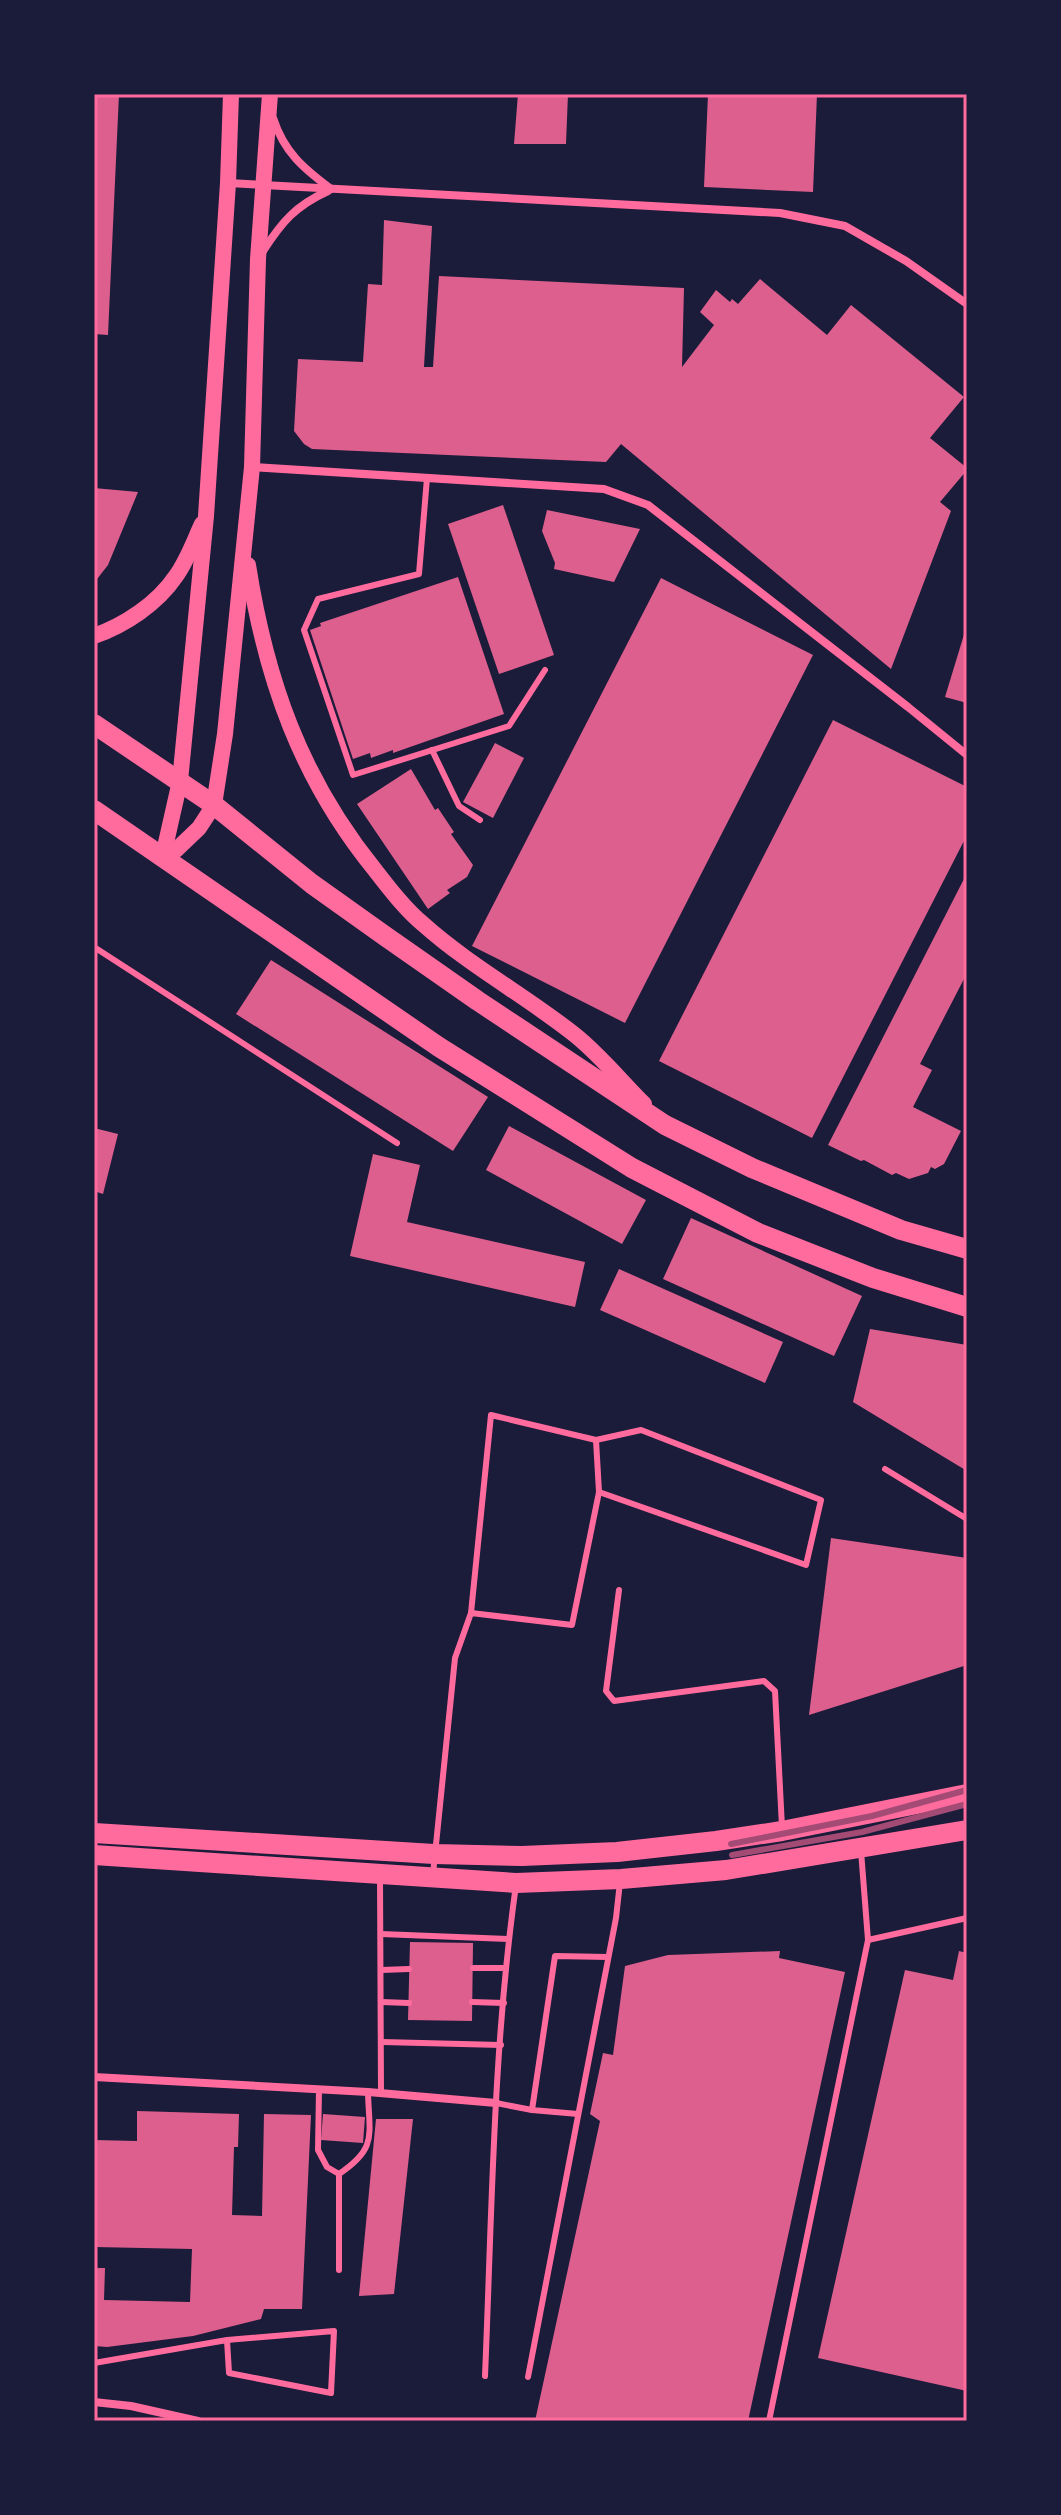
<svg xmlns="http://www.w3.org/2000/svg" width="1061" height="2515" viewBox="0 0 1061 2515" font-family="'DM Sans',sans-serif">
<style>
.building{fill:#dd5f8e}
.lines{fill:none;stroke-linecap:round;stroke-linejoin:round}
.service{stroke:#ff6b9d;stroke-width:6}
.minor{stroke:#ff6b9d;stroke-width:8}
.secondary{stroke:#ff6b9d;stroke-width:16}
.primary{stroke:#ff6b9d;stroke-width:20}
.rail{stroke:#a44b75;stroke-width:6}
.neatline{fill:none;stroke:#ff6b9d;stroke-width:3}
</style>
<rect width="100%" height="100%" fill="#1b1b3a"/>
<g class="building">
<polygon points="94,94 119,94 108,335 94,334"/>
<polygon points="518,94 568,94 566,144 514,144"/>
<polygon points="708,94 817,94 813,192 704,187"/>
<polygon points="384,220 432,226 424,367 433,367 439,276 684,288 682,367 714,325 700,312 716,290 730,302 732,299 738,304 760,279 827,335 851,305 964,397 930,438 967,468 967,470 940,502 951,511 891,669 621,444 606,462 312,449 304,444 294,431 298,359 363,362 368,284 382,285"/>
<polygon points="94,488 138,492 108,565 94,583"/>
<polygon points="503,505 554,655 499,674 448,524"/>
<polygon points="547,510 640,529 614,582 554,569 555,563 542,531"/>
<polygon points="458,577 504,714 393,753 393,750 371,758 370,753 353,759 310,630 321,626 320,623"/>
<polygon points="661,578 813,655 625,1023 472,946"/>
<polygon points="966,628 967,628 967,703 945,697"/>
<polygon points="833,720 967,787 967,835 812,1138 659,1061"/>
<polygon points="495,743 524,758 493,818 463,802"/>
<polygon points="411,769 435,810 438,808 454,832 451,834 473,865 467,877 447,890 450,893 428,909 357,804"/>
<polygon points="967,873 967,979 965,977 920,1064 932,1070 913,1107 961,1131 944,1164 935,1169 931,1167 928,1173 909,1179 896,1173 892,1175 864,1160 861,1161 828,1145"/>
<polygon points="271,960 488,1097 453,1151 236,1014"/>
<polygon points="509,1126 646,1200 622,1244 486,1170"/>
<polygon points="94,1128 118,1134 103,1194 94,1191"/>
<polygon points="373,1154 420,1165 407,1222 585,1262 575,1307 350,1256"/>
<polygon points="691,1218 862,1296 834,1356 663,1279"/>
<polygon points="619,1269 783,1342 765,1383 600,1310"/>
<polygon points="870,1329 967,1345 967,1471 853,1402"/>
<polygon points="831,1538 967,1558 967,1665 809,1715"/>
<polygon points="410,1942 473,1943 472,2021 408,2020"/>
<polygon points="780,1951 779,1958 845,1972 748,2421 535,2421 600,2121 590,2114 603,2053 613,2055 625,1966 668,1955"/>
<polygon points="959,1951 967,1953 967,2391 818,2358 905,1970 953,1980"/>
<polygon points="137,2111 239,2114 238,2147 234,2147 232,2215 262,2216 264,2114 311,2115 302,2309 264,2309 261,2319 193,2336 107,2347 94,2346 94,2268 105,2268 104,2300 190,2302 192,2249 94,2247 94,2140 137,2141"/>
<polygon points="323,2114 365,2117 363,2143 321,2140"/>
<polygon points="376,2119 413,2119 394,2294 359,2296"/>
</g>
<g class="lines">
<g class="service">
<polyline points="427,478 419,574 318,599 304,630 353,775 509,726 545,670"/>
<polyline points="432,750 459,806 480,820"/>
<polyline points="94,947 397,1143"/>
<polyline points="885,1469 967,1519"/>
<polyline points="619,1590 606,1691 614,1701 764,1681 775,1691 782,1827"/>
<polyline points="471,1613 491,1415 596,1440"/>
<polyline points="433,1874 455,1658 471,1613 572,1625 599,1492 806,1565 821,1500 641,1430 596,1440 599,1492"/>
<polyline points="380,1877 381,2093"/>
<polyline points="381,1934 508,1939"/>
<polyline points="868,1940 967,1918"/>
<polyline points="473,1968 506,1968"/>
<polyline points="381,1970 409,1969"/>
<polyline points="381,2002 409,2003"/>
<polyline points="472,2002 504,2003"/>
<polyline points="382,2042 501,2045"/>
<polyline points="319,2090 318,2150 327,2167 339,2174"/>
<polyline points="496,2103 532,2110"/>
<polyline points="578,2114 532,2110 555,1956 608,1957"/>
<polyline points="339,2174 339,2270"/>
<path d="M339,2174C378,2148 369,2135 368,2092"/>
<polyline points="94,2363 227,2340 334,2331 331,2393 229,2373 227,2340"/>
<path d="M485,2376C492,2213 493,2047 516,1885"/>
<polyline points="528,2377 616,1918 620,1882"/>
<polyline points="769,2421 868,1940 861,1851"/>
</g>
<g class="minor">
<path d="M273,118C284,152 303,168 331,189"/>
<polyline points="228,183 780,213 845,226 906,261 967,304"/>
<path d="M263,251C282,222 295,206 328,191"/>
<polyline points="252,467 604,489 648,505 908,707 967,755"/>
<polyline points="94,2077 368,2092 496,2103"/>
<polyline points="94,2402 131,2406 198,2421"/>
</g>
<g class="secondary">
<path d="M248,565C266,680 301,779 375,870C389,888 405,909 423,924C470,966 526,996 575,1035C600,1055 621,1081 644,1104"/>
<path d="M94,636C125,625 157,604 176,576C187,561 194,541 202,524"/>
<polyline points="163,856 176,850 199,828 214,805 225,734 252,467 258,259 270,94"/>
<polyline points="163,856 180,781 206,516 228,183 231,94"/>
</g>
<g class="primary">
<polyline points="94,724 214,805 312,884 385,936 478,1001 665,1125 752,1168 901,1230 967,1249"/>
<polyline points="94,810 439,1047 632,1168 758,1233 873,1278 967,1307"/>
<polyline points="94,1833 434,1854 522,1856 617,1852 716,1841 782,1831 967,1794"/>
<polyline points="94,1855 516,1883 621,1879 726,1870 967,1830"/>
</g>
<g class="rail">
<polyline points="731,1844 872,1816 967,1790"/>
<polyline points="732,1855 862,1832 967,1804"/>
</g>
</g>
<rect width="1061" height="2515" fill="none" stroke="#1b1b3a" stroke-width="192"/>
<rect x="96" y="96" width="869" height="2323" class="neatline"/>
</svg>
